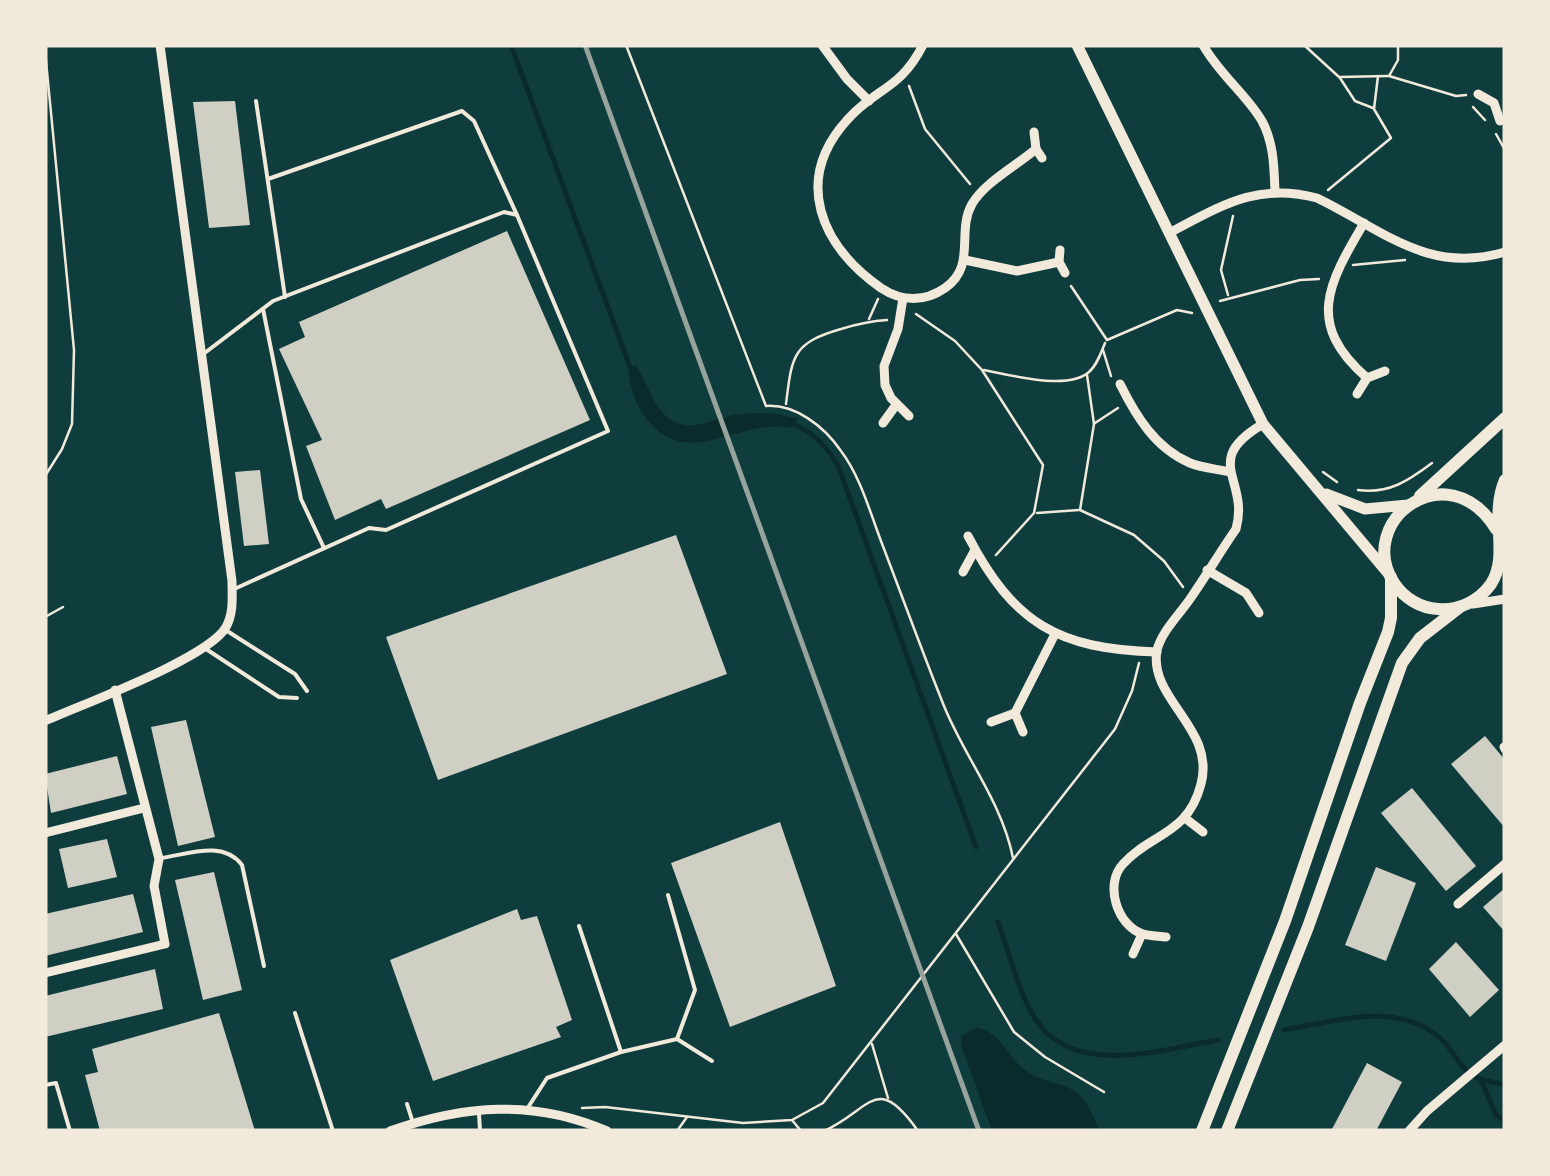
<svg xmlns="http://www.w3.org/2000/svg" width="1550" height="1176" viewBox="0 0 1550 1176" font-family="'Titillium Web',sans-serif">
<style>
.water{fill:#0a2a2b}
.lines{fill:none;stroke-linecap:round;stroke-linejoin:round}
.stream{stroke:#0a2a2b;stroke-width:5}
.building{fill:#cfcfc3}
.path{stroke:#f1e9da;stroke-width:2.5}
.service{stroke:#f1e9da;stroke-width:4}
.minor{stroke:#f1e9da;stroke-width:9}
.tertiary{stroke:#f1e9da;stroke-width:11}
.secondary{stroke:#f1e9da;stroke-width:12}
.rail{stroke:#97a49c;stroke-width:5}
</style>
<rect width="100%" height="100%" fill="#0f3d3e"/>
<g class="water">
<path d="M635,365C647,379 649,398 662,412C686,438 708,419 735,415C757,411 777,413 798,419L791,428C741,417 690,470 649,422C637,408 630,390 629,371Z"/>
<path d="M976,1028C1001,1030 1009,1061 1029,1073C1042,1082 1061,1082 1074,1091C1087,1099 1094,1118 1100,1131H992L961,1045V1036Z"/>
</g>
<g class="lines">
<g class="stream">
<polyline points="511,45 633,375"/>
<path d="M790,423C813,431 828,447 839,468L976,847"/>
<path d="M998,922C1009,952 1020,999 1039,1024C1079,1077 1164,1049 1218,1040"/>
<path d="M1284,1030C1331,1022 1388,1003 1431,1031C1464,1053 1452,1080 1505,1084"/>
<polyline points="1481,1080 1496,1115 1505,1121"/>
</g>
</g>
<g class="building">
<polygon points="235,101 250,225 209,228 193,102"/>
<polygon points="507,231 590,420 386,509 381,499 335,520 306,446 322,440 279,349 305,337 299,322"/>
<polygon points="260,470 269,544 244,546 235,472"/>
<polygon points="676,535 727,674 438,780 386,637"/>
<polygon points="186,720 215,837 178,846 151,727"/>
<polygon points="1485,736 1505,760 1505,828 1451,764"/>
<polygon points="117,756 127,794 51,813 45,774"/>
<polygon points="1412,788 1476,866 1446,891 1381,813"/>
<polygon points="780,822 836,986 730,1027 671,863"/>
<polygon points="107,839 117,877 68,888 59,849"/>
<polygon points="1376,867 1416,883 1386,961 1345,945"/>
<polygon points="214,872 242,990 203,1000 175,880"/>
<polygon points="1505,888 1505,932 1483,907"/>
<polygon points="133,894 143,932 45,956 45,914"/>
<polygon points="517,909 521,920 537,916 572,1020 556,1027 561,1037 433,1081 390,960"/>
<polygon points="1456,942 1499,990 1470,1017 1429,969"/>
<polygon points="155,969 163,1009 45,1037 45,996"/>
<polygon points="219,1013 255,1131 100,1131 85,1075 98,1072 92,1049"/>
<polygon points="1367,1063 1402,1082 1376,1131 1331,1131"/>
</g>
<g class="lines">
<g class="path">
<path d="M626,45L766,406C795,404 824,426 841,451C860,476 870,512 881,541C902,596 922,651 944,706C965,758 1002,802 1013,858"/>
<polyline points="1304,45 1339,77 1388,76"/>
<polyline points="1398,45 1398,60 1389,76 1456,96 1466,95"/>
<polyline points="45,51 74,350 72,424 62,449 45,476"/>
<polyline points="1340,78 1355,101 1373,108"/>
<polyline points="909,86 925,129 970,184"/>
<polyline points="1473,107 1485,120"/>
<polyline points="1496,134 1505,150"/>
<polyline points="1328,190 1391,138 1374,109 1378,76"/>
<polyline points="1353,265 1405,260"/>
<polyline points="1071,286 1107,340 1177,310 1192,313"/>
<polyline points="1228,295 1221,270 1233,216"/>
<polyline points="1220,301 1300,280 1319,279"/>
<polyline points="916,314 955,341 982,370 1043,465 1034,513 996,555"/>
<polyline points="869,319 878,299"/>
<polyline points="1103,350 1111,376"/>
<path d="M984,370C1010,375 1068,391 1089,372C1097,365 1101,353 1105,343"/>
<polyline points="1087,375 1094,424 1080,510 1134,535 1164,561 1183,587"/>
<path d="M786,404C792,356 792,343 841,329C857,324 871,321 887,320"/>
<polyline points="1095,423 1118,408"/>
<polyline points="1323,472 1337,482"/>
<path d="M1358,490C1389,494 1408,481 1432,463"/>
<polyline points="1037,513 1079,510"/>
<polyline points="45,617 63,607"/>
<polyline points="956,934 1014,1032 1045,1057 1104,1092"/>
<polyline points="872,1044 888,1098"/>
<polyline points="582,1108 605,1107 743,1123 792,1120 823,1103 1115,729 1132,691 1139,663"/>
<polyline points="792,1120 801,1131"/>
<polyline points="677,1131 687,1117"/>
<path d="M824,1131C871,1110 876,1071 918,1131"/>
</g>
<g class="service">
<polyline points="256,101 285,297"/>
<polyline points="268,179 462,111 474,121 517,215"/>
<polyline points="263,309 301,499 324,548"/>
<polyline points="202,355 273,301 504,212 517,215 608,431 386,530 369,528 232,590"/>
<polyline points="224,629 295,674 307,691"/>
<polyline points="206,649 279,697 297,698"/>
<path d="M161,858C189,854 223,840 242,865L264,966"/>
<polyline points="295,1013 333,1131"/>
<polyline points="677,1039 712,1061"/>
<polyline points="621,1052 677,1039 695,990 668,895"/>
<polyline points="45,1085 56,1083 70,1131"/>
<polyline points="407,1104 413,1123"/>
<polyline points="527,1109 547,1078 621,1052 579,926"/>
<polyline points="479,1113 480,1131"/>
</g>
<g class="minor">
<polyline points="822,45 847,79 869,101"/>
<path d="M923,45C900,90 877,87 848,119C792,180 821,246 881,288C902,302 925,302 945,288C977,266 956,232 972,204C985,182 1016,166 1036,149"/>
<path d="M1203,45C1220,75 1246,94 1262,121C1274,143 1274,168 1275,192"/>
<polyline points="1478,94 1494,103 1500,121"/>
<polyline points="1034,132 1036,149 1042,158"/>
<path d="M1364,223C1328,284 1305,324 1367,378"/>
<path d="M1169,233C1221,206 1257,182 1317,198C1383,230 1428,275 1505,252"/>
<polyline points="1060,250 1059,262 1065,273"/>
<polyline points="965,260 1017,271 1059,262"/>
<polyline points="903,298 898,329 884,366 885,385 891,398 909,416"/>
<path d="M1120,384C1136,416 1155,448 1190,463C1202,468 1217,469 1230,472"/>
<polyline points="1357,394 1367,378 1385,371"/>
<polyline points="883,423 896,405"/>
<path d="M968,536C1014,624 1058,649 1157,652"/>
<polyline points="1207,570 1246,593 1259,613"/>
<polyline points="963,572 975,550"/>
<polyline points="1473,604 1505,599"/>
<polyline points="1015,713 1023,732"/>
<path d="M45,721C83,704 209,658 226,627C234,613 232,596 232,581L160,45"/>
<polyline points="991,722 1015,713 1055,634"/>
<polyline points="1504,747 1505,749"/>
<polyline points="1185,818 1203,832"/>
<polyline points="45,833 144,808"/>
<polyline points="1458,904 1505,864"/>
<path d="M1166,937C1159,936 1149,936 1143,934C1117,926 1104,884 1123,864C1151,833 1188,835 1201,784C1216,728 1148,699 1157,650C1162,631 1179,615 1190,599C1206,576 1220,552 1236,529C1250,479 1200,461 1263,424"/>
<polyline points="1133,954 1142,934"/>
<polyline points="45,973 165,944 154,886 159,859 115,690"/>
<path d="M390,1131C464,1105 533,1099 607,1131"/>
<polyline points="1409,1131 1427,1111 1505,1045"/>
</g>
<g class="tertiary">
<polyline points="1077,45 1263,424 1387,572"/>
<polyline points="1326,494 1365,509 1408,505"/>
</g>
<g class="secondary">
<polyline points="1420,496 1505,418"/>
<path d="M1496,529C1448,451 1354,521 1394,583C1404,598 1420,608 1438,609C1458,611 1479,601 1491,584C1510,555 1489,517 1505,480"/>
<polyline points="1202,1131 1285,921 1360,703 1388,632 1391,618 1391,577"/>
<polyline points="1227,1131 1308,927 1402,663 1420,638 1460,607"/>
</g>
<polyline class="rail" points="585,45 979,1131"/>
</g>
<rect width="1550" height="1176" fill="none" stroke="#f1e9da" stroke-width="95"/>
</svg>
